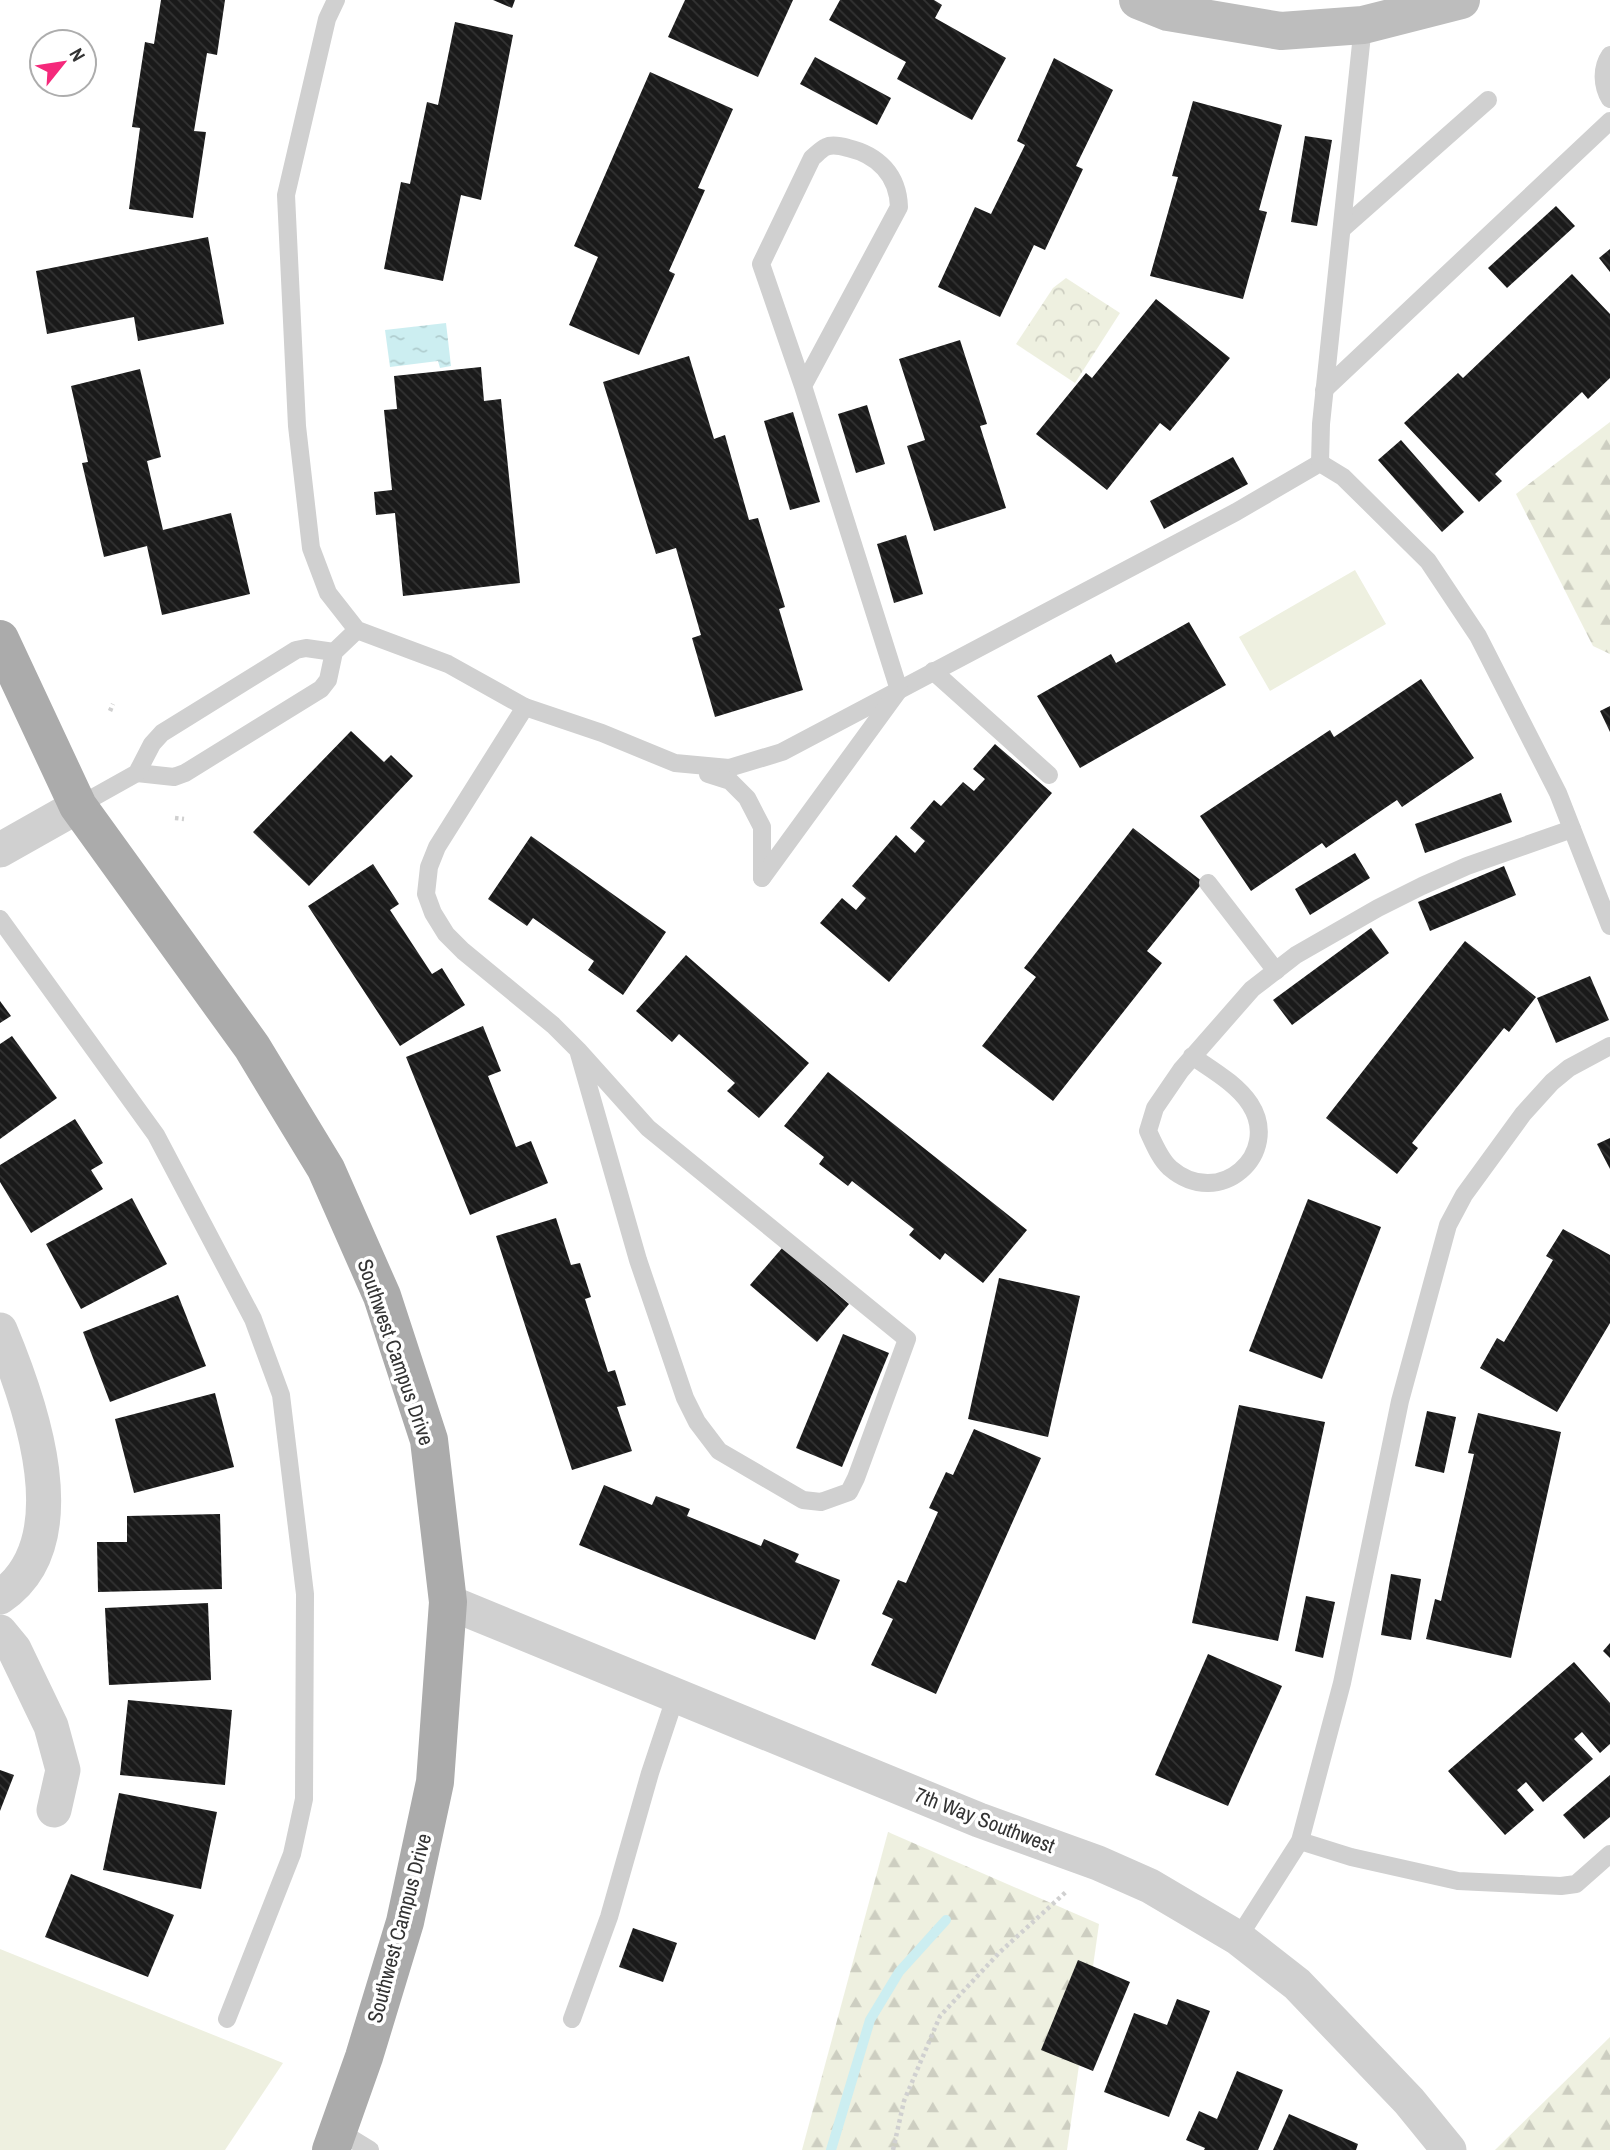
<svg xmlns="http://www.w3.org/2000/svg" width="1610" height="2150" viewBox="0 0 1610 2150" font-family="'Archivo Narrow',sans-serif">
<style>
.grass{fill:#eef0e0}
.forest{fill:url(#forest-firs)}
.park{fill:url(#park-crowns)}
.water{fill:url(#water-ripples)}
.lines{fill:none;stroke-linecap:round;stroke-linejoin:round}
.stream{stroke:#cceef1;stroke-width:10}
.building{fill:url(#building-back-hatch)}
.path{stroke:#d0d0d0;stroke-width:4.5;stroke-dasharray:3.5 3.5;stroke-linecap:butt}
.lane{stroke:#d0d0d0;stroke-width:18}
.street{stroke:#d0d0d0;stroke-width:35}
.secondary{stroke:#bdbdbd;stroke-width:38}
.primary{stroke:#ababab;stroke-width:38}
.labels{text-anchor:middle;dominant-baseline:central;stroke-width:7;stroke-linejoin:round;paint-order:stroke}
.street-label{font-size:21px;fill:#333;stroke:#fff}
</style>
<defs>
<pattern id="forest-firs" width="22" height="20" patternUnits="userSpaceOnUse" patternTransform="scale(1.75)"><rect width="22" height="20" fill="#eef0e0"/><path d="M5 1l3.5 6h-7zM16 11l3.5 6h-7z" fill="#cdcec1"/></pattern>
<pattern id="park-crowns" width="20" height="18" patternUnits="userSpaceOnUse" patternTransform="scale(1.75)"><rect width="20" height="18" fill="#eef0e0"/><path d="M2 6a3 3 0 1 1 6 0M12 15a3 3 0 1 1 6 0" fill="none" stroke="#cdcec1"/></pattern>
<pattern id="water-ripples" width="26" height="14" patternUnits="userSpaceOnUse" patternTransform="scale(1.75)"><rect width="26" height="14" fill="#cceef1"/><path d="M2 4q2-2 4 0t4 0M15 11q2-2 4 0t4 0" fill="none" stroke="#b0cdcf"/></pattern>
<pattern id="building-back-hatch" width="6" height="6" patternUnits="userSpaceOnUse" patternTransform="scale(1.75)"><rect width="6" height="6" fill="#1a1a1a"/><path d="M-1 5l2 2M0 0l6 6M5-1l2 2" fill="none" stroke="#333"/></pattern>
</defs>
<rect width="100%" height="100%" fill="#fff"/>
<g class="grass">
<polygon points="1355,570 1386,624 1270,691 1239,637"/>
<polygon points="0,1949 283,2063 225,2150 0,2150"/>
</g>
<g class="forest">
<polygon points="1610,422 1610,654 1593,646 1516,494"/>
<polygon points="888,1832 1099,1924 1067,2150 802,2150"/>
<polygon points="1610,2037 1610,2150 1495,2150"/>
</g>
<polygon class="park" points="1066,278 1120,313 1075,383 1016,344 1053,288"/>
<polygon class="water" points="446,323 451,366 440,368 438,361 390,367 385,330"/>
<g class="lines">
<polyline class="stream" points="831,2150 870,2020 899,1972 946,1920"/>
</g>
<g class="building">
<polygon points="161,0 225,0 217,55 207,53 194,131 206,132 193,218 129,209 140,128 132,127 145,42 154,44"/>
<polygon points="493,0 515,0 512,8"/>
<polygon points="685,0 793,0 758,77 668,37"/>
<polygon points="840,0 934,0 942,5 935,18 1006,58 972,120 897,79 906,62 829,20"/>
<polygon points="455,22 513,35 481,200 461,195 443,281 384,269 401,182 410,184 427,102 438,105"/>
<polygon points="815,57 891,98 877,125 800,84"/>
<polygon points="1054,58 1113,90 1076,166 1083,169 1045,250 1034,245 1000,317 938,287 975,207 991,214 1025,145 1017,141"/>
<polygon points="650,72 733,109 698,188 705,190 669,271 675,274 639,355 569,325 598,257 574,246"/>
<polygon points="1193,101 1282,125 1259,210 1267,212 1243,299 1150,276 1178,177 1172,176"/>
<polygon points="1305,136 1332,140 1317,226 1291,222"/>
<polygon points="1556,206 1575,226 1507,288 1488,268"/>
<polygon points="208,237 224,324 138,341 134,317 47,334 36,271"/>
<polygon points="1610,249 1610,272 1599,258"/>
<polygon points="1572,274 1610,314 1610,378 1588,399 1582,392 1495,474 1502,481 1479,502 1404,423 1458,373 1463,378"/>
<polygon points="1156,299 1230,358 1170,431 1160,423 1107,490 1036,434 1086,373 1092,378"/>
<polygon points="960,340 987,424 980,426 1006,508 934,531 907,446 925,440 899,359"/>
<polygon points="689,356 714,439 725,435 749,520 758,518 785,607 779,609 803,690 715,717 692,638 701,635 676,548 656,554 603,382"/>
<polygon points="481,367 484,401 501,399 520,583 403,596 395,513 376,515 374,492 392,490 384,410 397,409 394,376"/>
<polygon points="140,369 161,457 147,461 163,530 231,513 250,594 162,615 147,546 104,557 82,463 88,462 71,386"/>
<polygon points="867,405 885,464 856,473 838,414"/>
<polygon points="793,412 820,502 790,510 764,421"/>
<polygon points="1401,440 1464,512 1442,532 1378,460"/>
<polygon points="1233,457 1248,484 1164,529 1150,501"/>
<polygon points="906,535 923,594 894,603 877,544"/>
<polygon points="1189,622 1226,685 1080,768 1037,696 1111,654 1116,663"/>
<polygon points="1421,679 1474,758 1402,807 1397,800 1326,848 1322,843 1251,891 1200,816 1330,730 1334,737"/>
<polygon points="1610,706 1610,732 1600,711"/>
<polygon points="351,731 384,762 391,755 413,776 309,886 253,832"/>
<polygon points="995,744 1052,793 889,982 820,923 842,898 856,910 866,898 852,886 896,835 915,853 925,841 910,828 934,800 941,806 963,782 974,791 985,779 973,769"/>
<polygon points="1501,793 1512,822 1425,853 1415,824"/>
<polygon points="1133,828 1203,882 1147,951 1162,963 1053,1101 982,1046 1036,977 1024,968"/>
<polygon points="531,836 666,932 623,995 588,970 594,961 533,918 527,926 488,899"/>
<polygon points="1355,853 1370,878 1310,915 1295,889"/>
<polygon points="373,864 399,904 390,910 432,974 442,968 465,1005 400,1046 308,906"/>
<polygon points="1504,866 1516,895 1430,931 1418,902"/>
<polygon points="1371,928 1389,953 1292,1025 1273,1000"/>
<polygon points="1465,941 1536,997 1509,1032 1504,1028 1412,1143 1418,1148 1397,1174 1326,1118"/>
<polygon points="686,955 809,1063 759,1118 727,1091 735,1083 679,1034 672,1042 636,1011"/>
<polygon points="1590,976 1609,1020 1556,1043 1537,998"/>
<polygon points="0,1001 11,1016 0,1023"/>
<polygon points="483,1026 501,1071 488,1076 516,1147 531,1141 548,1183 470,1215 406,1057"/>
<polygon points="12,1036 57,1098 0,1139 0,1044"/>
<polygon points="828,1072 1027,1230 983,1283 945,1253 940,1260 909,1235 914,1229 852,1181 848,1186 819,1164 824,1157 784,1126"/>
<polygon points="75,1119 103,1163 91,1170 103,1189 31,1233 0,1182 0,1165"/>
<polygon points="1610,1138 1610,1169 1597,1144"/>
<polygon points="132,1198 167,1264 81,1309 46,1244"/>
<polygon points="1308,1199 1381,1227 1322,1379 1249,1351"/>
<polygon points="556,1218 571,1265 580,1263 591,1297 585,1299 608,1372 615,1370 626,1405 617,1407 632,1451 572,1470 496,1236"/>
<polygon points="1563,1229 1610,1255 1610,1323 1557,1412 1480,1368 1497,1338 1504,1342 1553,1260 1546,1256"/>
<polygon points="783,1247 849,1304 817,1342 750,1285"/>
<polygon points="999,1278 1080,1296 1048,1437 968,1419"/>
<polygon points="178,1295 206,1366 110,1402 83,1332"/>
<polygon points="843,1334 889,1353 842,1467 796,1448"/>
<polygon points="215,1393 234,1467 134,1493 115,1419"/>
<polygon points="1239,1405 1325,1422 1278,1641 1192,1623"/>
<polygon points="1427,1411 1456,1417 1444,1473 1415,1466"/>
<polygon points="1478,1413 1561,1432 1511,1658 1426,1639 1435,1599 1441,1601 1474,1454 1468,1453"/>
<polygon points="974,1429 1041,1458 936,1694 871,1665 893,1619 882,1614 898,1580 906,1583 938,1512 929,1508 946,1472 953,1475"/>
<polygon points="604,1485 652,1505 656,1496 690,1509 687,1516 761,1546 764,1539 799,1554 795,1562 840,1580 815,1640 579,1545"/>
<polygon points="220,1514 222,1589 98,1592 97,1542 127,1542 127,1516"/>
<polygon points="1391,1574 1421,1579 1411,1640 1381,1635"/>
<polygon points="1306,1596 1335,1602 1323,1658 1295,1651"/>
<polygon points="208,1603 211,1680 109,1685 105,1608"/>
<polygon points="1610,1643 1610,1658 1603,1651"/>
<polygon points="1208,1654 1282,1686 1228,1806 1155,1775"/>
<polygon points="1574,1662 1610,1703 1610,1744 1600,1753 1582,1732 1574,1739 1593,1759 1543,1802 1526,1782 1517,1790 1534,1810 1505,1835 1448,1771"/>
<polygon points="128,1700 232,1710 225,1785 120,1775"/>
<polygon points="0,1770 14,1775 0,1811"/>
<polygon points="1610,1775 1610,1817 1584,1839 1563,1815"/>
<polygon points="119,1793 217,1812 201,1889 103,1870"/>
<polygon points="71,1874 174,1915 148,1977 45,1937"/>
<polygon points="633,1928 677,1943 663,1982 619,1967"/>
<polygon points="1078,1960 1130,1982 1093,2071 1041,2050"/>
<polygon points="1177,1999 1210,2011 1169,2117 1104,2092 1134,2013 1167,2025"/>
<polygon points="1237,2071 1283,2090 1258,2150 1204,2150 1205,2148 1186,2140 1199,2111 1217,2119"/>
<polygon points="1289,2114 1358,2144 1356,2150 1273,2150"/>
</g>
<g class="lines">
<g class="path">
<polyline points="110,711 113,704"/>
<polyline points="175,818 184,819"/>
<polyline points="893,2150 904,2101 940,2016 1000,1952 1067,1891"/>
</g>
<g class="lane">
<polyline points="336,0 327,19 286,195 297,426 311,548 328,593 357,630 448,664 525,707 602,733 675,763 729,768 782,752 1236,512 1320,463 1343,477 1428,561 1478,636 1558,793 1610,926"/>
<path d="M1610,55C1601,68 1602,86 1610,99"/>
<polyline points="1342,229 1488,100"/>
<polyline points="1324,390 1610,121"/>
<polyline points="1320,463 1321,424 1363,25"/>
<polyline points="933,671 1049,775"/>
<polyline points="525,707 437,847 429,867 426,894 433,913 446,934 463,951 553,1025 578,1050 648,1128 907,1339 856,1478 849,1492 821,1502 803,1500 719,1451 697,1422 685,1398 638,1260 578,1050"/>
<polyline points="137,773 174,777 185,773 321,689 328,680 334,652 357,630"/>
<polyline points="708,774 730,781 747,798 762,827 762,878"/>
<polyline points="78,806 137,773 152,744 162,733 296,650 306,648 334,652"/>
<path d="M762,878L899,690L803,386L761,264L812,158C816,155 821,149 826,147C832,144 841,146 848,148C878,155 898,175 899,207L803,386"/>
<polyline points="1208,883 1276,971"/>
<polyline points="0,919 156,1135 253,1319 281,1395 305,1594 304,1799 292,1854 227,2019"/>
<path d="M1192,1056C1212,1070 1237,1084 1250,1104C1282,1153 1220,1211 1170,1168C1160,1159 1154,1144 1148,1131L1155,1108L1181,1070L1252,989L1296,955L1378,908L1422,886L1467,866L1572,829"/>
<polyline points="1300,1841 1351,1857 1458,1881 1561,1886 1576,1884 1610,1854"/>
<polyline points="1238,1938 1300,1841 1342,1683 1400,1401 1448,1225 1464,1195 1523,1114 1552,1082 1569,1068 1610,1046"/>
<polyline points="572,2019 609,1917 650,1773 676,1695"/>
<polyline points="339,2131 370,2150"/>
</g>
<g class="street">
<polyline points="0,850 78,806"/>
<path d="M0,1330C30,1402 81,1542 0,1597"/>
<polyline points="448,1602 979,1820 1098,1863 1150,1886 1238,1938 1297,1984 1409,2101 1449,2150"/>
<polyline points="0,1632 14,1649 51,1726 63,1770 54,1810"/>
</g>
<polyline class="secondary" points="1138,0 1168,12 1281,31 1363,25 1461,0"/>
<polyline class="primary" points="0,639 78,806 252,1047 326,1169 382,1296 429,1440 448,1602 435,1782 405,1922 364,2057 331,2150"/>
</g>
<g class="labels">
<g class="street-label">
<text transform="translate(396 1352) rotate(71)">Southwest Campus Drive</text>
<text transform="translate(985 1820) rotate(21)">7th Way Southwest</text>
<text transform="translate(399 1928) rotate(-75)">Southwest Campus Drive</text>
</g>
</g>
<g transform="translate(63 63) rotate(60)"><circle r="33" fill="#ffffff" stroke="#adadad" stroke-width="2"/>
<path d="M0-5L12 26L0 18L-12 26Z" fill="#f5297b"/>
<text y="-10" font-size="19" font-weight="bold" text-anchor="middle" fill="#333333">N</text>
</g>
</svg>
